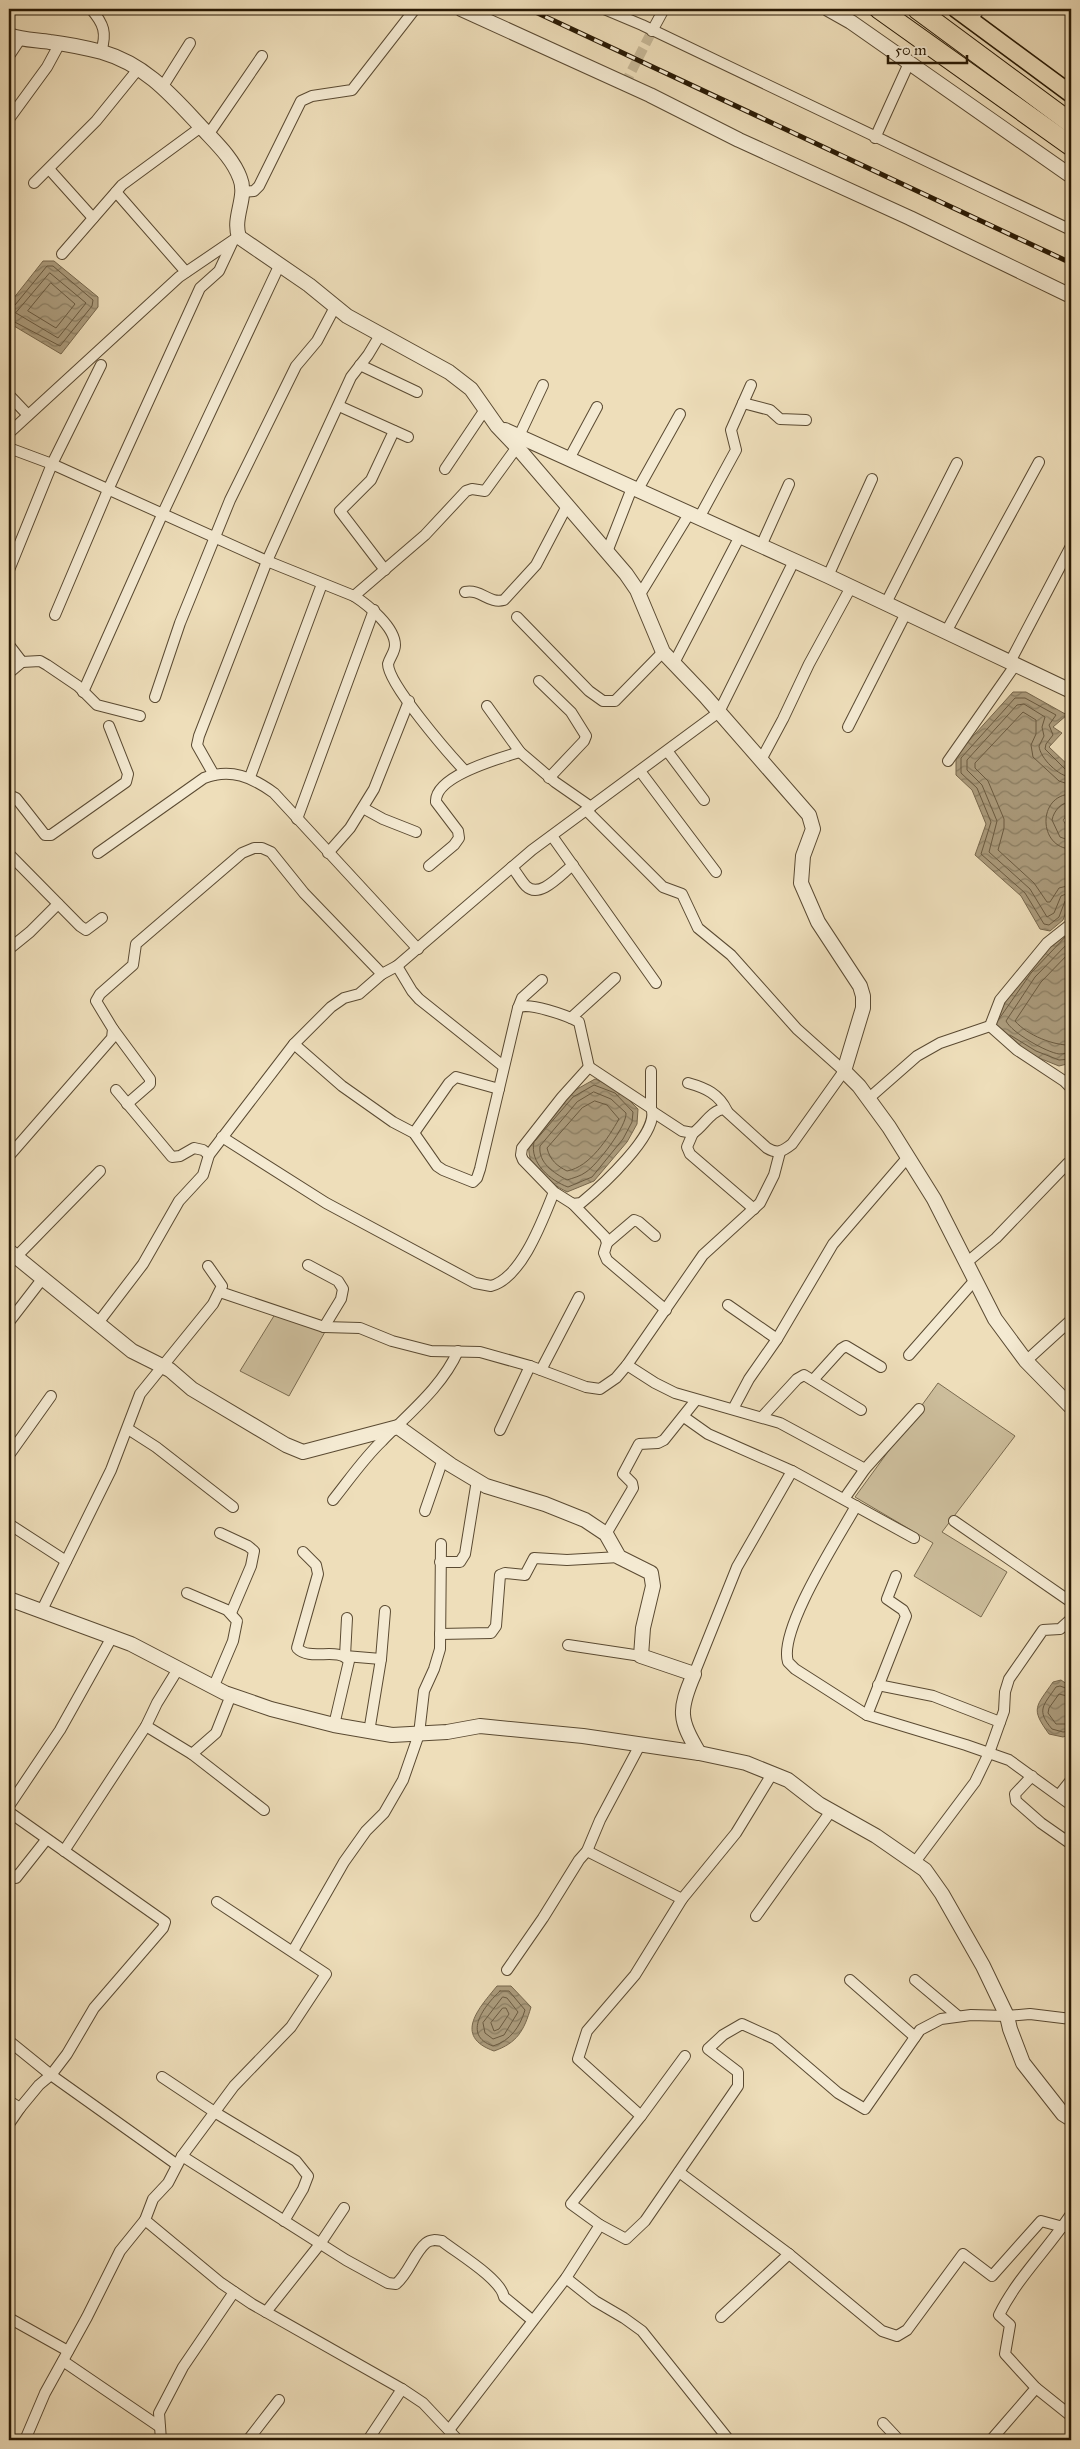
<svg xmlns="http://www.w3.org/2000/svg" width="1080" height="2449" viewBox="0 0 1080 2449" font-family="'IM FELL Great Primer',serif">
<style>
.pitch{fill:#ccbd9b;stroke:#7a6b50}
.water{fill:url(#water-waves);stroke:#77674c}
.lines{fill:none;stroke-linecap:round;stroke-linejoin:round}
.shore{stroke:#6a5a40;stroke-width:1}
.minor-tunnel{stroke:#c6b796;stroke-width:10;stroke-dasharray:10 5;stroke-linecap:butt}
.minor-casing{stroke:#5a4a32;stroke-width:12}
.tertiary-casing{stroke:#5a4a32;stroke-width:16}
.primary-casing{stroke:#281904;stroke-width:19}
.motorway-casing{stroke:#281904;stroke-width:21}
.minor{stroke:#f4ead2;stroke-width:10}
.tertiary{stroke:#f4ead2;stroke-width:14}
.primary{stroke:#eedeba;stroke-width:16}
.motorway{stroke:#eedeba;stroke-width:19}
.rail-casing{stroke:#281904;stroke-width:5}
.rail{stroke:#f4ead2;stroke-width:3;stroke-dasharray:9;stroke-linecap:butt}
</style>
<defs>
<pattern id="water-waves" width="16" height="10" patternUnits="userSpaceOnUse" patternTransform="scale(1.25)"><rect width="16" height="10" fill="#ab9b7c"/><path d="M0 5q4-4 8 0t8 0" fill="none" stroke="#8b7e63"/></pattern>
</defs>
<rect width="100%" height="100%" fill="#eedeba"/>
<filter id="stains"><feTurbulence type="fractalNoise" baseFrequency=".004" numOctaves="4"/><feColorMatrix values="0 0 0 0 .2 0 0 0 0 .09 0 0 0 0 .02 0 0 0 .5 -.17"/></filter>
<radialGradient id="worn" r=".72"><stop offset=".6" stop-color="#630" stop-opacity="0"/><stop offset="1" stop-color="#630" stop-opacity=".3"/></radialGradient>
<g class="pitch">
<polygon points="277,1311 326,1330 289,1396 240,1371"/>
<polygon points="938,1383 1015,1436 942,1532 1007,1572 981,1617 914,1576 933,1543 855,1497"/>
</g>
<g class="water">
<polygon points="43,261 54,261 98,297 98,307 61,354 9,323 9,304"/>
<polygon points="1013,692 1026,692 1067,715 1053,727 1062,733 1049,747 1071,768 1071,811 1063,820 1071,833 1071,898 1063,920 1050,931 1040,929 1021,896 975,855 986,824 972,790 956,775 956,755"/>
<polygon points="1071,924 1071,1063 1059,1066 1034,1056 1003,1037 992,1021 1027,970"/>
<path d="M595,1079L618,1089L638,1109L637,1124L627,1142L594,1181L567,1192C547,1181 523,1167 530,1140L570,1093Z"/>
<path d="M1061,1680L1071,1687V1734L1063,1737L1049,1734C1030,1708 1036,1707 1053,1682Z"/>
<path d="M497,1986H511L531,2007C524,2031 517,2043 494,2051C452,2036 480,2007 497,1986Z"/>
</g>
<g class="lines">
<g class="shore">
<polygon points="50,273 86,303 58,338 16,313"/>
<polygon points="51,283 75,304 56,328 28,311"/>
<polyline points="9,307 15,305 47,266 53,266 93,300 92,306 60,346 9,319"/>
<polyline points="1071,771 1066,770 1045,749 1046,744 1053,735 1049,725 1056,715 1025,698 1015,698 961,758 961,773 977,788 991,822 981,854 1025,893 1044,924 1049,925 1059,917 1065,901 1071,899"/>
<path d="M1071,777C1059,777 1040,758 1039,746L1044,736L1042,727L1045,717L1024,704L1017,705L967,760V770L982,785L997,821L989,852L1030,889L1047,917L1054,913L1061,896L1071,892"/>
<polyline points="1071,785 1059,781 1033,757 1031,745 1036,734 1036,720 1023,712 975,763 975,768 988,781 1004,819 1004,828 998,850 1034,883 1047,902 1050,902 1059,888 1071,885"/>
<path d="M1071,794C1037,795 1038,848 1071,849"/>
<path d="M1071,802C1062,802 1054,810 1052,820L1060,837L1071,841"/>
<path d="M1071,940L1035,977L1006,1021C1012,1033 1046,1052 1059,1054C1063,1054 1068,1053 1071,1052"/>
<path d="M1071,951L1041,982L1015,1021C1027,1035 1054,1046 1071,1045"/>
<polyline points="999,1019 1031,973 1069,933"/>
<polyline points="1010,1035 1036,1051 1059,1060 1071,1059"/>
<path d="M594,1092L611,1099L626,1113C627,1126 597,1165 586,1172C581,1176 573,1178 567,1180C554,1173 538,1163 540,1146L577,1102Z"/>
<path d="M595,1101L607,1105L619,1119C608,1138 590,1167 567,1171C557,1166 550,1160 547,1148L582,1108Z"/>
<path d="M534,1142C529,1163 551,1181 568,1187L592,1177L623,1139L632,1122L633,1112L615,1093L594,1085L573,1097L535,1141"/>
<path d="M1071,1690L1060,1686L1056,1687C1043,1706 1036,1710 1052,1729L1063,1732L1071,1731"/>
<polyline points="1071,1697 1059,1694 1049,1708 1048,1713 1056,1724 1071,1724"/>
<path d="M500,1991H509L525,2010C520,2027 510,2041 493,2046C461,2035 485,2005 500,1991Z"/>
<polygon points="503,1997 507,1998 518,2012 504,2035 493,2039 485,2033 483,2023"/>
<polygon points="503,2008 506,2008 509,2014 499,2029 494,2031 491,2023"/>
</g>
<polyline class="minor-tunnel" points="625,84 652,31"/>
<defs>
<g id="minor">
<path d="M91,9C104,24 107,33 101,52"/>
<polyline points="604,9 642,25 1071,230"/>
<polyline points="971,20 980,9"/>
<polyline points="652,31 664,9"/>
<polyline points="9,56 21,38"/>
<polyline points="163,86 190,43"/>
<polyline points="9,119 47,67 60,43"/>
<polyline points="208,135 262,56"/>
<polyline points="875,138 909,63"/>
<polyline points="49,169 93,218"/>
<polyline points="34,183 96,121 139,68"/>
<polyline points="116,192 186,272"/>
<polyline points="242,192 254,191 259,186 301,101 312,96 352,90 415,9"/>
<polyline points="62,254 122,185 201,127"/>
<polyline points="360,365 417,392"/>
<polyline points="9,395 28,415"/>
<polyline points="743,403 770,410 780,419 806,420"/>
<polyline points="339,406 408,437"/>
<polyline points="9,433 179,277 235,239"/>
<polyline points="519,436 543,385"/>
<path d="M9,448L52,464L267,561L354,596C368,605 395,627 395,645C395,652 390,657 388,664C388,684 449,754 465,771"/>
<polyline points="569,459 597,407"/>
<polyline points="445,469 486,408"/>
<polyline points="637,491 680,414"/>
<polyline points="699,518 736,450 731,430 751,385"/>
<polyline points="761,546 789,484"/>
<polyline points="607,552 632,488"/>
<polyline points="9,570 52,464 101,365"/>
<polyline points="385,570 340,511 371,480 394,431"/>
<polyline points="828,576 872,479"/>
<path d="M465,592C482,589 488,604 504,600L536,565L567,506"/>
<polyline points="354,596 425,535 466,491 472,489 485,491 517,447"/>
<polyline points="639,596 689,514"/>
<polyline points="886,603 957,463"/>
<polyline points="55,615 108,490 200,288 219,271 233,241"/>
<polyline points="517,617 589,691 603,701 615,701 663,652"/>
<polyline points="946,632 1039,462"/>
<polyline points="9,645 22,662 40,661 47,665 78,686 97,705 140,716"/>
<polyline points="1010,662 1071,546"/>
<polyline points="674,663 740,536"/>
<polyline points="9,673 22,662"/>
<polyline points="539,681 571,712 586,736 584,741 549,778"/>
<polyline points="83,692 162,515 280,264"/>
<polyline points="155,697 180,623 230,500 296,366 317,341 335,307"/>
<polyline points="487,706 520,752 555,782 591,807"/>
<polyline points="848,727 906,613"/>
<polyline points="668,752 704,800"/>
<polyline points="761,760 783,719 809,664 851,587"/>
<polyline points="948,761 1016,664"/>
<polyline points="640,771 716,872"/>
<polyline points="214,775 197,745 199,736 267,561 294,501 351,377 368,355 380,335"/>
<polyline points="250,777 322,584"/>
<polyline points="9,795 16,798 45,835 51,835 126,782 128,774 109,726"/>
<polyline points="363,808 383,819 416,832"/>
<path d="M587,811L663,887L682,894L698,928L731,955L797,1029L844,1071L792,1144C782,1152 777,1154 767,1148L724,1109C711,1110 703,1127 693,1133L682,1131L653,1112"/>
<polyline points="297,819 374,610"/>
<polyline points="552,836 656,983"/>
<path d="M98,853L204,778C231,768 252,777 274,793L418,949"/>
<polyline points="328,853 350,828 374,789 409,701"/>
<polyline points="9,854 80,926 86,930 102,918"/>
<path d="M429,866L454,845L459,838L458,831L436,802C434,776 500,758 520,752"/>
<path d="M512,867C517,873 521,881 526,886C540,900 562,873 573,865"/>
<polyline points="1071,924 1047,943 1000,1000 990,1026 1017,1050 1064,1081 1071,1088"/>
<polyline points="9,949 30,932 58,904"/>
<polyline points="397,966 412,991 419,999 503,1066"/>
<polyline points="518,1008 522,998 542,980"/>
<polyline points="571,1018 615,978"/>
<polyline points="113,1029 150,1079 150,1084 127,1104"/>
<path d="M294,1044L342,1086L393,1122L414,1133L437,1166L443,1170L473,1182L477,1178L480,1169L518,1008C527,1001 568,1016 579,1022L589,1067"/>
<path d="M688,1083C706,1088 719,1094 727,1111"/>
<polyline points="116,1090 172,1157 180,1156 194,1148 203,1150 209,1155"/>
<polyline points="868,1099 917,1056 940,1043 990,1026"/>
<polyline points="651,1108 651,1071"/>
<polyline points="414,1133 449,1083 456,1077 499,1089"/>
<polyline points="693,1133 687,1147 690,1154 754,1209"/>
<path d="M222,1137L326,1203L475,1283L491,1286C522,1278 543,1219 554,1192L523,1160L521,1155L522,1148L562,1097L589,1067L651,1108C662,1132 598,1189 581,1203L573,1204L554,1192"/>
<polyline points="9,1156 112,1038 113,1029 96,1001 100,994 133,965 136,944 242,853 254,848 262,848 271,852 304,893 382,974 397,966 532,850 719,712 794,561"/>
<polyline points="573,1204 605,1237 607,1243 604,1253 607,1260 666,1310"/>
<polyline points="607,1243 634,1220 639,1222 655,1236"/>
<polyline points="16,1257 100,1171"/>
<polyline points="966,1263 996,1238 1068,1163"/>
<polyline points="308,1265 338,1281 343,1289 341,1299 324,1327"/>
<polyline points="220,1292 324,1327 360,1328 392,1341 431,1351 480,1352 530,1366 586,1387 600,1389 616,1378 627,1365 703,1255 760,1203 774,1175 780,1152"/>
<polyline points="728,1305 777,1339"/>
<polyline points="9,1322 43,1278"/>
<polyline points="98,1323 143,1264 179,1201 203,1175 209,1155 294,1044 331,1007 344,998 359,994 382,974"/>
<polyline points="909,1355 975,1280"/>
<polyline points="1026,1361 1071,1320"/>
<polyline points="627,1365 655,1383 675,1393 780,1423 865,1469 919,1409"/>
<polyline points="541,1370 579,1297"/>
<polyline points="813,1380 841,1349 846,1346 881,1367"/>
<polyline points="733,1409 749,1379 777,1339 833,1244 908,1157"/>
<polyline points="684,1417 708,1434 792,1471 914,1538"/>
<polyline points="762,1417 797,1379 804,1375 861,1410"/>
<polyline points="128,1429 156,1447 233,1507"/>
<polyline points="500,1430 530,1366"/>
<polyline points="9,1455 51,1396"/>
<polyline points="844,1499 865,1469"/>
<path d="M333,1500C349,1480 364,1458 382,1441C409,1413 442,1387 458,1351"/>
<path d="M856,1506C839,1537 778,1630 788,1662L795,1669L867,1715L966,1745L1009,1760L1071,1805"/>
<polyline points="425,1511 443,1459"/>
<polyline points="954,1521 1071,1602"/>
<polyline points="9,1524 66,1561"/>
<polyline points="220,1533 248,1546 254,1551 251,1566 231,1613"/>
<polyline points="606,1534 633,1488 632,1483 623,1474 639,1444 658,1443 664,1440 696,1400"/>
<path d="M303,1552L316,1565L318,1574L297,1648C310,1662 338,1646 349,1661L334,1725"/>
<polyline points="440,1562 460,1562 465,1554 477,1480"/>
<polyline points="187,1593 227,1610 237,1621 233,1641 213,1688"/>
<polyline points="41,1612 111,1470 140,1394 213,1304 222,1286 208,1266"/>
<polyline points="347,1618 345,1656 381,1659"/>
<polyline points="440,1634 491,1633 496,1626 500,1575 505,1573 525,1575 534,1558 567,1560 619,1557"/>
<polyline points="568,1645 641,1656"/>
<polyline points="694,1674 737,1567 792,1471"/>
<polyline points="878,1685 933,1696 1000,1722"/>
<polyline points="867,1715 906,1616 903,1610 887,1599 896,1576"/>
<polyline points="146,1726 192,1754 264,1810"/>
<polyline points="369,1732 381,1659 385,1611"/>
<polyline points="192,1754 216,1733 231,1695"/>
<polyline points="1032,1776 1015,1794 1016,1801 1041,1823 1071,1844"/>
<polyline points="1059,1795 1071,1780"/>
<polyline points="9,1806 60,1730 112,1637"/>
<polyline points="9,1812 165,1922 163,1928 94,2008 67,2054 51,2075 39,2085 20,2108 9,2124"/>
<polyline points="64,1851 146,1726 157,1703 178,1669"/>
<polyline points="587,1851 682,1899"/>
<polyline points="915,1862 975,1782 989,1753 1004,1711 1005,1692 1009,1679 1043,1630 1060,1629 1071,1619"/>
<polyline points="9,1871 16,1878 46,1840"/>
<polyline points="217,1902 326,1974 291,2027 234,2086 182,2156 168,2183 153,2199 145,2220 221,2283 252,2304 402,2389 423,2403 458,2440"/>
<polyline points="756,1916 831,1811"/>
<polyline points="293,1951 344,1862 366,1831 384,1813 403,1780 419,1734 424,1691 434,1669 440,1649 441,1544"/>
<polyline points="507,1970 543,1918 579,1860 587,1851 600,1820 641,1743"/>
<polyline points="850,1980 915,2037"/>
<polyline points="915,1980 958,2016"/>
<polyline points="9,2041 51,2075 176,2164"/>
<polyline points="162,2077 216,2113 296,2161 308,2176 303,2189 284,2221"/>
<polyline points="9,2101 20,2108"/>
<polyline points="641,2116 578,2059 587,2031 635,1975 682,1899 736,1833 772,1774"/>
<path d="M182,2156L346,2260L388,2283L396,2284C409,2273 414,2253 426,2243C431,2239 436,2240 442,2241C457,2253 501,2279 504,2297L532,2320"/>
<polyline points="679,2172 789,2254 882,2331 897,2336 907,2330 963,2254 992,2276 1041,2221 1063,2227"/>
<polyline points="600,2225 571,2204 641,2116 685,2056"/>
<polyline points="566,2278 595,2301 624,2318 642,2331 729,2440"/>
<polyline points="266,2312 320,2244 344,2208"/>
<polyline points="721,2317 789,2254"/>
<polyline points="9,2318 68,2351"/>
<polyline points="63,2361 160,2427"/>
<polyline points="1036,2388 1071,2416"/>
<polyline points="883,2423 899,2440"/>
<polyline points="449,2430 566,2278 600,2225 626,2239 645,2221 738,2086 738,2072 708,2049 723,2035 742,2024 775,2039 838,2093 865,2109 920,2030 941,2019 971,2015 1007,2016 1030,2014 1071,2019"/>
<polyline points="25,2440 45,2393 87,2317 120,2251 145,2220"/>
<polyline points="161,2440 159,2413 183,2367 234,2292"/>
<polyline points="248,2440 279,2400"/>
<polyline points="368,2440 402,2389"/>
<path d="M991,2440L1036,2388L1005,2354L1010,2325L999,2315C1017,2278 1048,2249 1071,2214"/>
</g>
<g id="tertiary">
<polyline points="461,9 650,95 739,140 910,218 1071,296"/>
<polyline points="828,9 851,22 1071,176"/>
<path d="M9,35C21,40 37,40 50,42C67,44 86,48 102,52C147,65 173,97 204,130C217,144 233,159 240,178C248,197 232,217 239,237L309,285L347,316L449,372L471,389L497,426L517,447L626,574L637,590L663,652L705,696L809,815L813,829L803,856L801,883L818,922L860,986L863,996V1008L844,1071L859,1086L889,1127L934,1199L995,1319L1026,1361L1071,1407"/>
<polyline points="505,430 828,576 1071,691"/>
<path d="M9,1251L132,1351L170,1370L192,1389L286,1445L303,1452L398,1427L451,1465L486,1486L545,1504L585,1520L606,1534L619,1557L651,1573L653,1586L643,1628L641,1656L694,1674C678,1711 679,1719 699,1753"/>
<polyline points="9,1599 131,1644 225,1693 271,1709 334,1725 392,1735 447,1732 480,1726 583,1736 699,1753 746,1763 788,1780 819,1804 876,1836 925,1870 942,1894 983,1966 1007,2016 1010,2029 1023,2063 1063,2114 1071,2119"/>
</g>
<polyline id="primary" points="956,9 1071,94"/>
<g id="motorway">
<polyline points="879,9 1071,146"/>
<polyline points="917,9 1071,123"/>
</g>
</defs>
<use href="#minor" class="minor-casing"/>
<use href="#tertiary" class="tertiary-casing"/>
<use href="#primary" class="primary-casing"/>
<use href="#motorway" class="motorway-casing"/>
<use href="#minor" class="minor"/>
<use href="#tertiary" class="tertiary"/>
<use href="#primary" class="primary"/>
<use href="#motorway" class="motorway"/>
<defs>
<polyline id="rail" points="529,9 1071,263"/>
</defs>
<use href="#rail" class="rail-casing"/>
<use href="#rail" class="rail"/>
</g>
<rect width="1080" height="2449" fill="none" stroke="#eedeba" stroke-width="30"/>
<rect x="10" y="10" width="1060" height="2429" fill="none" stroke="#281904" stroke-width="2.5"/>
<rect x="15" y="15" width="1050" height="2419" fill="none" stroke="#281904"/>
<path d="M888 55v8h79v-8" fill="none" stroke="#281904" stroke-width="2.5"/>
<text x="895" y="55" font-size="15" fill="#281904" stroke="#f4ead2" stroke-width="4" paint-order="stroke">50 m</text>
<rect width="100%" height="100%" filter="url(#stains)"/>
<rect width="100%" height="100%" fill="url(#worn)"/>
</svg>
